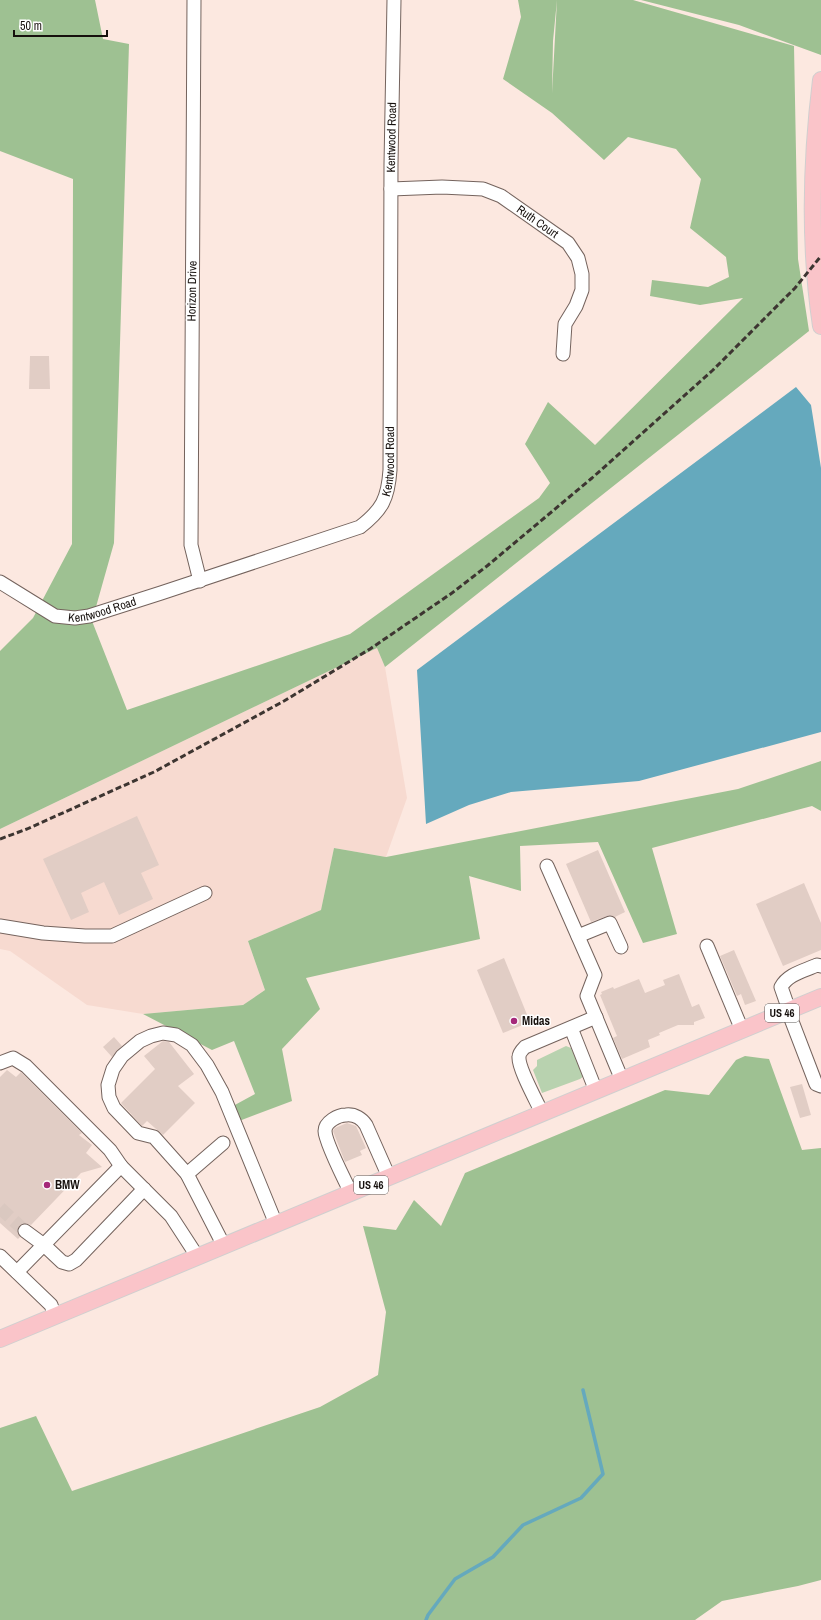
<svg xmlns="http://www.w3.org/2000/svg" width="821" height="1620" viewBox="0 0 821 1620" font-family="'Archivo Narrow',sans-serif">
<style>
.built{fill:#f7dad0}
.green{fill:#b8d2af}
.forest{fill:#9ec192}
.water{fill:#65a9bd}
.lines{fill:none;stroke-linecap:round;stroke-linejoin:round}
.stream{stroke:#65a9bd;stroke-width:3.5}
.building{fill:#e1cdc5}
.minor-tunnel{stroke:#dac8c0;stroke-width:13;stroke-dasharray:13 6;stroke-linecap:butt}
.minor-casing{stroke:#74635d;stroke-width:15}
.major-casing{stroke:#d0cfcf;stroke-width:18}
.minor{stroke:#fff;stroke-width:13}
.major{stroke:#fac4c9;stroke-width:16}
.rail{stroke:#3d3531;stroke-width:3;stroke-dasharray:6 3;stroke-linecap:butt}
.poi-dot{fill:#a5287a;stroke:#fff;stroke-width:1.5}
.labels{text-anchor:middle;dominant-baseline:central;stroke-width:3;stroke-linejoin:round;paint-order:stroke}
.shield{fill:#fff;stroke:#5c5856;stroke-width:1}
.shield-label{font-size:11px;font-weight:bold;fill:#16100d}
.street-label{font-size:12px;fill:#16100d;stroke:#fff}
.poi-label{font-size:12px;font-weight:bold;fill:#16100d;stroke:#fff;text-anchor:start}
</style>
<rect width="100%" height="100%" fill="#fce8e0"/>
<polygon class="built" points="377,648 385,667 407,798 386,857 334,848 321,910 248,941 265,990 243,1005 143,1014 87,1005 10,951 0,949 0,829"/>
<polygon class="green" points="566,1046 571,1048 584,1076 580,1079 542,1093 533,1070 537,1066 537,1060"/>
<g class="forest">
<polygon points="0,0 95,0 103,39 129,44 114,543 92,621 127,710 350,634 539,498 550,483 525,444 548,402 595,445 743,298 700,305 650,296 652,280 708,287 729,277 726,257 690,228 701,179 676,149 628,137 604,160 552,113 503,79 521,17 518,0 557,0 553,41 552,93 557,0 633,0 794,46 798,259 809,331 385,667 377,648 0,829 0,651 33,618 72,544 73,179 0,151"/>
<polygon points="641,0 821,0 821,55 739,25"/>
<polygon points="821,761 821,811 812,806 652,848 677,934 643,943 598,842 520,846 521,891 469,876 480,939 306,978 320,1009 282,1049 292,1101 239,1121 233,1106 255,1094 234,1041 212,1050 143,1014 243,1005 265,990 248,941 321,910 334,848 386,857 738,789"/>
<polygon points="745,1056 769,1059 802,1150 821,1148 821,1580 798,1586 722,1601 695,1620 0,1620 0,1428 36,1416 72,1491 320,1407 378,1375 386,1312 363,1226 396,1230 414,1200 441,1226 465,1173 665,1090 709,1095 736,1060"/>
</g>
<polygon class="water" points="796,387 811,405 821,468 821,732 639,781 511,792 469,805 426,824 417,670"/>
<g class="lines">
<polyline class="stream" points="426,1620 428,1615 455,1579 493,1557 523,1525 581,1498 603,1474 583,1390"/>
</g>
<g class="building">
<polygon points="30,356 49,356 50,389 29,389"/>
<polygon points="137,816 159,865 141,873 153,899 119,915 104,882 81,893 89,912 71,920 43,859"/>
<polygon points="598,850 625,912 615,917 607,916 591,922 566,864"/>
<polygon points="804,883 821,923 821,950 783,966 756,904"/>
<polygon points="734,950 756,1001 745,1005 741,994 737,996 720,956"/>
<polygon points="504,958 530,1022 503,1033 477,970"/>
<polygon points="679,974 692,1007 699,1004 705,1018 694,1022 694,1025 678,1025 659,1033 660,1035 648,1040 650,1047 622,1059 613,1038 617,1036 600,995 602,994 601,992 613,987 614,989 639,979 645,993 665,985 663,980"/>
<polygon points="114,1037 122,1046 112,1057 103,1047"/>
<polygon points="163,1041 169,1042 194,1074 178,1086 195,1103 163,1135 147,1121 142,1126 121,1103 155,1069 144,1056"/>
<polygon points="7,1070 16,1077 21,1072 82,1133 79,1135 92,1145 86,1153 102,1167 81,1173 31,1225 26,1223 19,1226 17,1230 20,1237 18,1239 0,1223 0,1077"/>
<polygon points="802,1084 811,1115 800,1118 790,1087"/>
<polygon points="347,1123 356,1126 366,1148 360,1151 362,1155 345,1162 333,1131 335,1128"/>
</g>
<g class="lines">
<polyline class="minor-tunnel" points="0,1208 25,1231"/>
<defs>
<g id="minor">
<polyline points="194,0 191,545 200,581"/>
<path id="s1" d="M391,189L442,187L483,189L501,196L568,243L578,258L582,274V290L576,306L565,324L563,354"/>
<path id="s2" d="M0,582L55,616L75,618L89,616L161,593L360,527C382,510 388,499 390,470L391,164L394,0"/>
<polyline points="547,866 595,975 587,996 622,1080"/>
<polyline points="0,926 43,933 85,936 112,936 205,893"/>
<polyline points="578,936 610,923 621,947"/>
<polyline points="707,946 742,1030"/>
<path d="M789,1010L781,987C788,974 804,971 817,965L821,966"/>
<polyline points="788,1011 816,1084 821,1086"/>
<polyline points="571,1028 596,1091"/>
<polyline points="0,1063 13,1058 26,1066 110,1150 121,1166"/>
<path d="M542,1113C537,1102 518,1068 519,1057C519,1053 522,1050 525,1047L596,1017"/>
<polyline points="187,1174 223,1143"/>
<path d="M351,1193C345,1181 325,1141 325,1131C325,1122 338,1115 346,1115C355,1114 362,1119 366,1125L389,1177"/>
<polyline points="25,1231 44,1245 62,1262 69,1264 76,1260 144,1189"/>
<polyline points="224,1246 187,1174 154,1137 138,1133 114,1108 109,1097 108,1085 113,1069 122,1056 140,1041 151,1036 163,1033 176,1035 192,1045 207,1065 222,1092 276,1224"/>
<polyline points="0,1256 51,1305 55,1316"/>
<polyline points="17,1272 121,1166 171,1216 197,1256"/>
</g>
<g id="major">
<path d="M821,80C811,161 809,245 821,326"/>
<polyline points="0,1339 821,997"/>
</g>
</defs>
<use href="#minor" class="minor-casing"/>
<use href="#major" class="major-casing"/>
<use href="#minor" class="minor"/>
<use href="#major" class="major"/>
<polyline class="rail" points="0,839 27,829 154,772 284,701 370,649 452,593 487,566 592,478 713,370 795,288 821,256"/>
</g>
<g class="poi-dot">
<circle cx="514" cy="1021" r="4"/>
<circle cx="47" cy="1185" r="4"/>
</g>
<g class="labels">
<g class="shield">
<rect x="765" y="1004" width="34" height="18" rx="3"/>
<rect x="354" y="1176" width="34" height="18" rx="3"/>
</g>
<g class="shield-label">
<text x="782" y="1013">US 46</text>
<text x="371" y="1185">US 46</text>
</g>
<g class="street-label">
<text stroke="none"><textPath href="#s2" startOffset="784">Kentwood Road</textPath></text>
<text stroke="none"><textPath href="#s1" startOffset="156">Ruth Court</textPath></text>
<text transform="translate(192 291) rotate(-89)">Horizon Drive</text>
<text stroke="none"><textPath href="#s2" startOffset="460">Kentwood Road</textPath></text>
<text stroke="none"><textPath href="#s2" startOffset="113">Kentwood Road</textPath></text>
</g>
<g class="poi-label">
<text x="522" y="1021">Midas</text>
<text x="55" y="1185">BMW</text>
</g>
</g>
<path d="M14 30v6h93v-6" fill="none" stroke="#16100d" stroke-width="2"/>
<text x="20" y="30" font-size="12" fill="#16100d" stroke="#ffffff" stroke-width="3" paint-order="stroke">50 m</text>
</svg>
